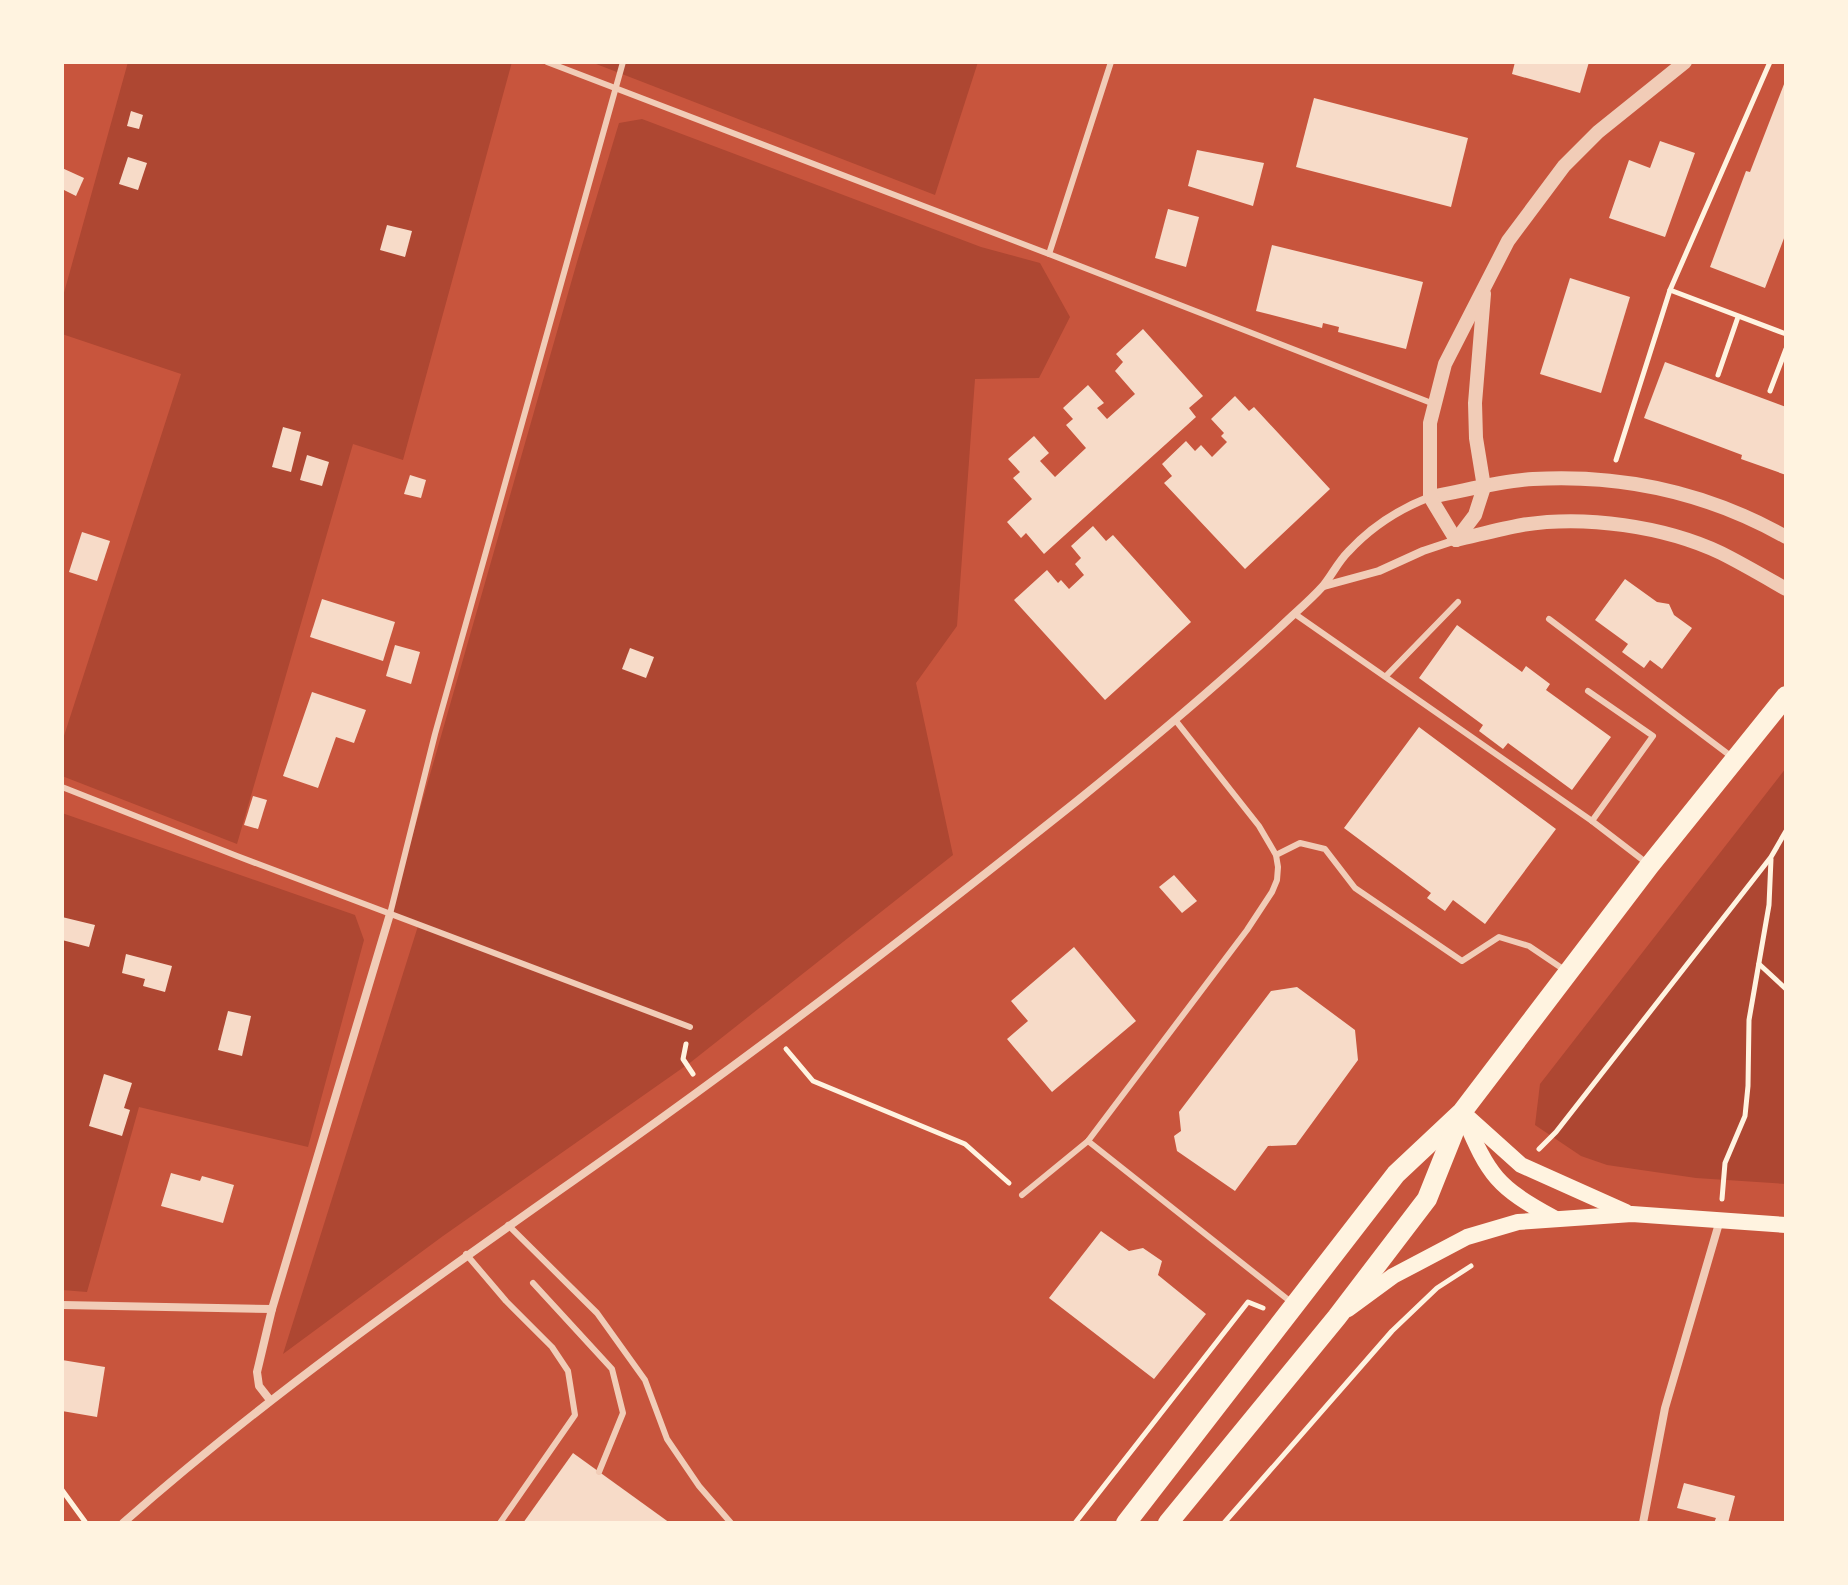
<svg xmlns="http://www.w3.org/2000/svg" width="1848" height="1585" viewBox="0 0 1848 1585" font-family="Jost,sans-serif">
<style>
.green{fill:#ae4732}
.building{fill:#f7dbc8}
.lines{fill:none;stroke-linecap:round;stroke-linejoin:round}
.path{stroke:#fff3e0;stroke-width:5}
.service{stroke:#f1ccb7;stroke-width:6}
.minor{stroke:#f1ccb7;stroke-width:8}
.tertiary{stroke:#f1ccb7;stroke-width:14}
.secondary{stroke:#fff3e0;stroke-width:16}
.primary{stroke:#fff3e0;stroke-width:20}
</style>
<rect width="100%" height="100%" fill="#c8553d"/>
<g class="green">
<polygon points="128,62 512,62 403,460 353,444 237,844 62,776 62,742 181,374 62,334 62,300"/>
<polygon points="591,62 978,62 935,195"/>
<polygon points="642,119 981,247 1040,263 1070,317 1039,378 975,379 957,626 916,683 953,855 691,1062 443,1236 283,1354 418,926 390,914 577,262 619,123"/>
<polygon points="1786,768 1786,1184 1696,1178 1607,1165 1581,1156 1535,1125 1540,1084"/>
<polygon points="62,813 355,915 364,940 308,1147 139,1107 87,1292 62,1290"/>
</g>
<g class="building">
<polygon points="1515,62 1589,62 1580,93 1512,74"/>
<polygon points="1786,79 1786,233 1765,288 1710,267 1746,171 1750,172"/>
<polygon points="1314,98 1468,138 1451,207 1296,167"/>
<polygon points="131,111 143,115 139,129 127,126"/>
<polygon points="1660,141 1695,153 1665,237 1609,218 1629,160 1650,168"/>
<polygon points="1197,150 1264,163 1253,206 1188,186"/>
<polygon points="128,157 147,163 138,190 119,184"/>
<polygon points="62,168 84,178 76,196 62,189"/>
<polygon points="1168,209 1199,217 1186,267 1155,258"/>
<polygon points="387,225 412,231 405,257 380,250"/>
<polygon points="1272,245 1423,282 1406,349 1338,332 1339,327 1323,323 1322,328 1256,311"/>
<polygon points="1570,278 1630,297 1601,393 1540,374"/>
<polygon points="1143,329 1203,396 1189,408 1196,417 1044,554 1026,533 1021,538 1007,522 1032,499 1013,478 1020,472 1008,459 1034,436 1049,453 1040,461 1055,477 1086,448 1066,425 1073,419 1063,408 1088,385 1104,403 1097,408 1107,419 1135,394 1115,371 1123,362 1116,354"/>
<polygon points="1665,362 1786,407 1786,475 1741,459 1742,455 1644,418"/>
<polygon points="1235,396 1249,411 1254,407 1330,489 1245,569 1164,483 1172,476 1162,464 1186,441 1195,451 1201,445 1212,457 1227,442 1221,436 1224,433 1211,419"/>
<polygon points="283,427 301,432 291,472 272,467"/>
<polygon points="307,455 329,462 322,486 300,480"/>
<polygon points="410,475 426,480 421,498 404,494"/>
<polygon points="1093,526 1106,541 1113,535 1191,622 1105,700 1014,600 1047,570 1058,583 1061,580 1069,589 1084,575 1075,564 1081,558 1071,546"/>
<polygon points="82,532 110,541 97,581 69,572"/>
<polygon points="1625,579 1657,602 1669,604 1674,615 1692,628 1662,669 1650,660 1644,668 1622,652 1628,644 1595,620"/>
<polygon points="322,599 395,622 383,661 310,637"/>
<polygon points="1457,625 1522,672 1526,666 1550,684 1546,690 1611,737 1572,790 1508,743 1503,749 1479,731 1483,725 1419,678"/>
<polygon points="395,645 420,652 411,684 386,676"/>
<polygon points="630,648 654,657 646,678 622,669"/>
<polygon points="312,692 366,710 354,743 336,737 318,788 283,776"/>
<polygon points="1419,727 1556,829 1485,924 1453,900 1445,911 1427,898 1431,893 1344,828"/>
<polygon points="253,796 267,800 258,829 244,825"/>
<polygon points="1174,875 1197,901 1182,913 1159,887"/>
<polygon points="62,917 95,925 89,947 62,940"/>
<polygon points="1074,947 1136,1021 1052,1092 1007,1039 1028,1021 1011,1001"/>
<polygon points="126,954 172,966 165,992 143,986 145,979 122,973"/>
<polygon points="1297,987 1355,1030 1358,1060 1296,1145 1268,1146 1235,1191 1177,1151 1174,1136 1181,1131 1179,1112 1271,991"/>
<polygon points="228,1011 251,1016 242,1056 218,1050"/>
<polygon points="104,1074 132,1083 124,1108 130,1110 122,1136 89,1126"/>
<polygon points="171,1173 200,1181 202,1176 234,1185 223,1223 161,1206"/>
<polygon points="1101,1231 1129,1251 1143,1248 1162,1261 1158,1275 1206,1314 1154,1379 1049,1298"/>
<polygon points="62,1360 105,1367 97,1417 62,1411"/>
<polygon points="573,1453 670,1523 523,1523"/>
<polygon points="1684,1483 1735,1496 1728,1523 1714,1523 1716,1518 1677,1508"/>
</g>
<g class="lines">
<g class="path">
<polyline points="1670,290 1786,334"/>
<polyline points="1718,375 1738,317"/>
<polyline points="1770,391 1786,349"/>
<polyline points="1616,460 1670,290 1770,62"/>
<polyline points="1759,964 1786,989"/>
<polyline points="686,1044 683,1059 693,1074"/>
<polyline points="786,1049 813,1081 965,1144 1009,1183"/>
<polyline points="1539,1149 1556,1132 1771,857 1786,831"/>
<polyline points="1722,1199 1725,1163 1745,1116 1748,1086 1749,1020 1769,905 1771,859"/>
<polyline points="62,1490 86,1523"/>
<polyline points="1075,1523 1248,1302 1263,1308"/>
<polyline points="1224,1523 1392,1331 1437,1288 1471,1266"/>
</g>
<g class="service">
<polyline points="547,62 1049,254 1434,404"/>
<polyline points="1049,254 1111,62"/>
<polyline points="1295,614 1592,821 1648,864"/>
<polyline points="1549,619 1732,757"/>
<polyline points="1386,676 1458,602"/>
<polyline points="1588,691 1653,736 1592,821"/>
<polyline points="62,787 237,856 690,1027"/>
<polyline points="1276,855 1300,843 1325,849 1355,888 1462,961 1499,937 1529,946 1566,971"/>
<polyline points="390,914 435,734 623,62"/>
<polyline points="1088,1141 1291,1302"/>
<polyline points="1022,1195 1088,1141 1247,930 1272,892 1277,880 1278,867 1276,855 1259,826 1176,721"/>
<polyline points="508,1225 597,1313 645,1380 667,1439 699,1486 731,1523"/>
<polyline points="466,1254 506,1301 552,1347 568,1371 575,1415 500,1523"/>
<polyline points="533,1283 612,1369 623,1413 599,1472"/>
</g>
<g class="minor">
<polyline points="1324,586 1379,571 1423,551 1456,540"/>
<polyline points="62,1305 272,1309"/>
<polyline points="270,1400 259,1386 257,1372 272,1309 390,914"/>
<path d="M123,1523C280,1384 453,1266 624,1145C779,1035 929,919 1077,801C1151,741 1224,680 1293,615C1303,606 1314,596 1323,586C1332,575 1338,562 1348,552C1371,527 1399,509 1430,497"/>
<polyline points="1643,1523 1665,1408 1720,1220"/>
</g>
<g class="tertiary">
<polyline points="1430,497 1430,423 1445,364 1508,241 1564,166 1598,132 1685,62"/>
<path d="M1430,497C1464,491 1499,481 1533,479C1622,474 1708,493 1786,537"/>
<polyline points="1430,497 1456,540"/>
<path d="M1456,540C1478,535 1500,529 1522,525C1585,515 1664,526 1721,553C1743,564 1765,577 1786,589"/>
<polyline points="1456,540 1475,515 1484,487 1476,438 1475,403 1484,294"/>
</g>
<g class="secondary">
<polyline points="1462,1112 1521,1165 1626,1212"/>
<path d="M1464,1117C1489,1176 1497,1187 1554,1218"/>
<polyline points="1348,1309 1393,1276 1467,1237 1518,1222 1632,1214 1786,1225"/>
</g>
<g class="primary">
<polyline points="1126,1523 1396,1174 1462,1112 1650,865 1786,696"/>
<polyline points="1168,1523 1337,1317 1427,1199 1459,1119"/>
</g>
</g>
<rect width="1848" height="1585" fill="none" stroke="#fff3e0" stroke-width="128"/>
</svg>
